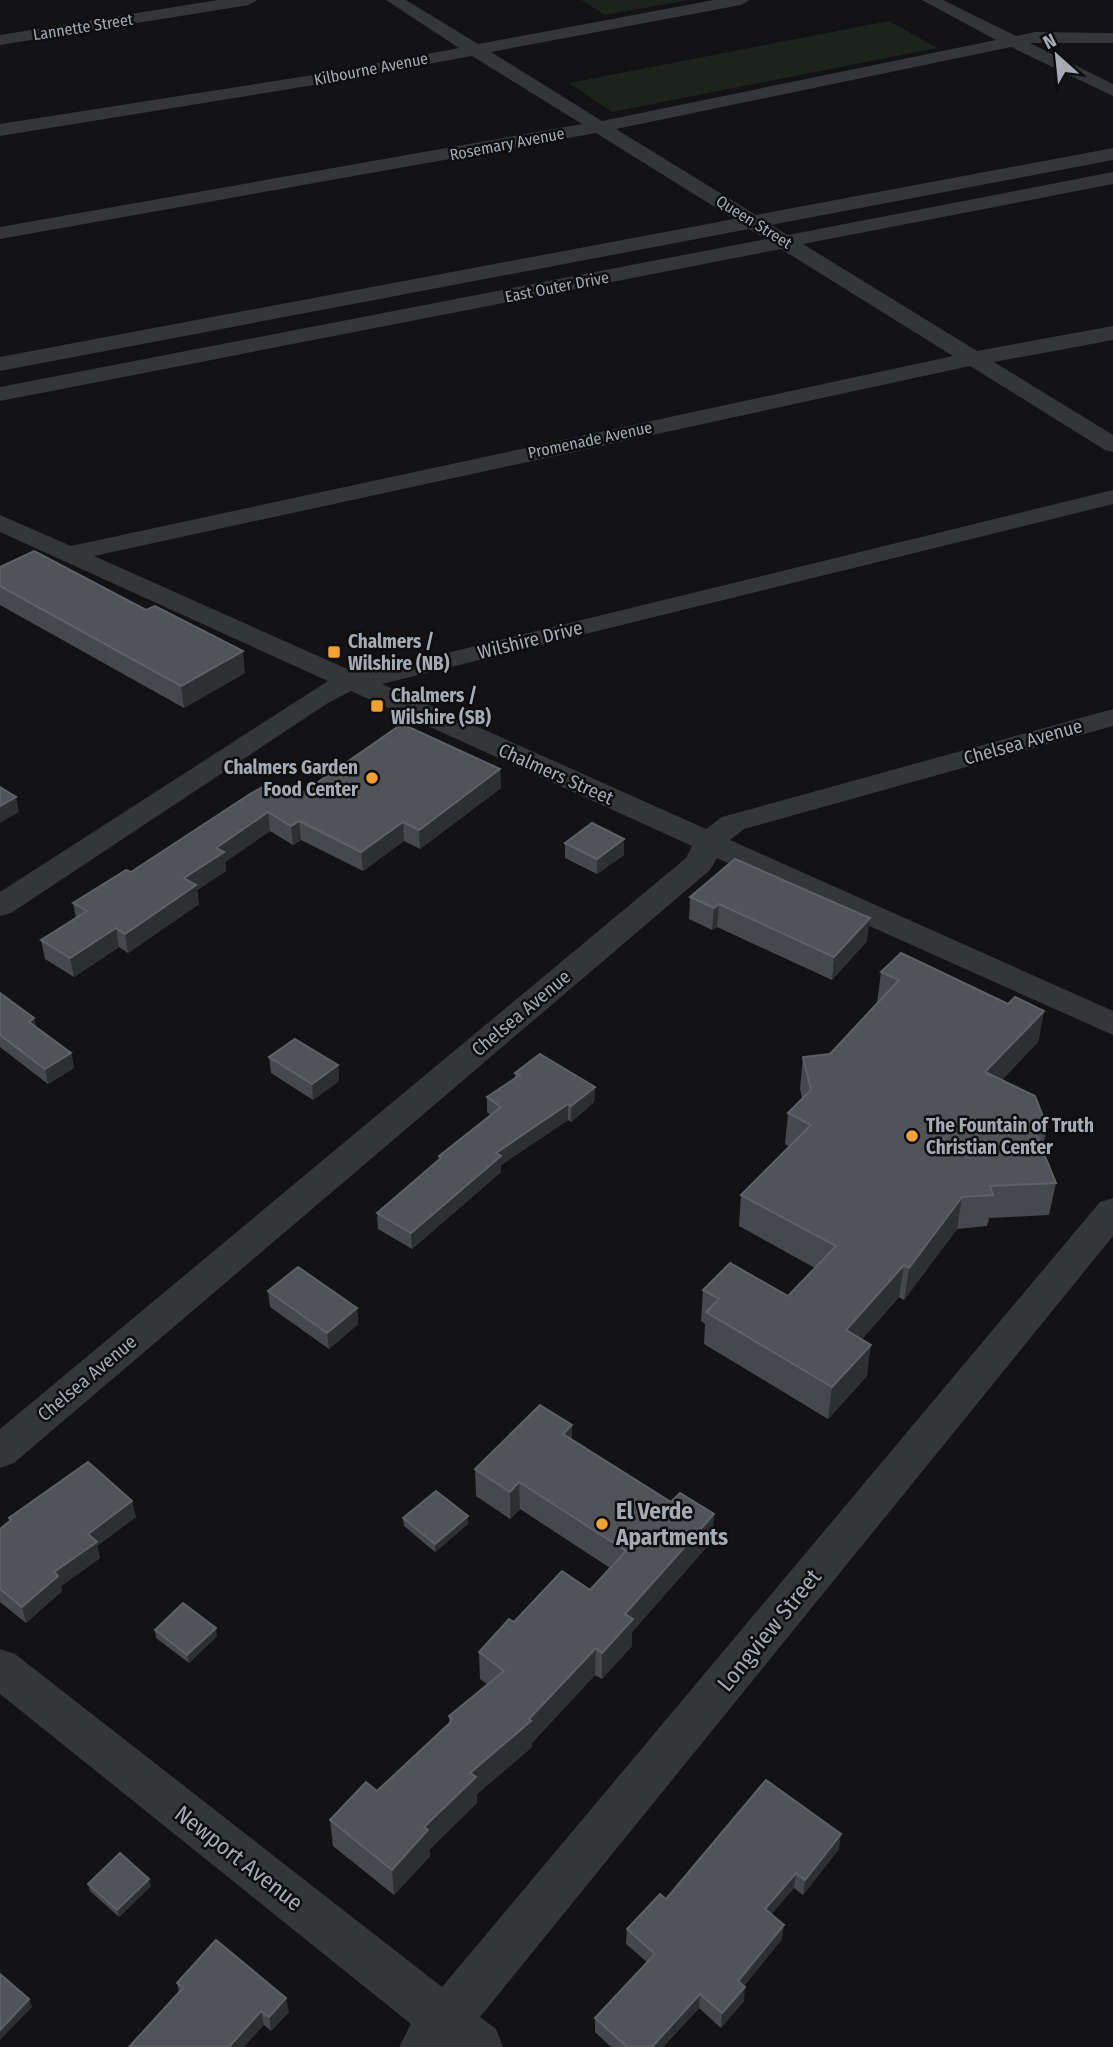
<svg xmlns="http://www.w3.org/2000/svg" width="1113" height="2047" viewBox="0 0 1113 2047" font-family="'Fira Sans Condensed',sans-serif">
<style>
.green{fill:#1b231c}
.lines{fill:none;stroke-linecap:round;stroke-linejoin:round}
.minor{fill:#34363a;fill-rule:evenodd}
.wall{fill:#46484d}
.shaded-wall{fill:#2d2f32}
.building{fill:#505358;stroke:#5e6167;stroke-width:2}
.poi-dot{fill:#f1a12f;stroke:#0e0e10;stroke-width:2.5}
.labels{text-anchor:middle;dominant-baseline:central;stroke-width:5;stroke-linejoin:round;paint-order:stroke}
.far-street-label{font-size:16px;fill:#a5abb5;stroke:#0e0e10}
.street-label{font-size:19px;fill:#a5abb5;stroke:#0e0e10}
.poi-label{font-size:19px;font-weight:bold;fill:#a5abb5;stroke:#0e0e10;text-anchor:start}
.near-poi-label{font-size:23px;font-weight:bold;fill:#a5abb5;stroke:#0e0e10;text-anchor:start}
.near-street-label{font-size:23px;fill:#a5abb5;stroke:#0e0e10}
</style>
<rect width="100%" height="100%" fill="#131315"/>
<g class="green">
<polygon points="581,0 689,0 605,15"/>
<polygon points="889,21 937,48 612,112 569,83"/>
</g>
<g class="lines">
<g class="minor">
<polygon points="218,0 257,0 249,5 0,45 0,35"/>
<polygon points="386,0 406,0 478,44 714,0 749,0 741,5 491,52 602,121 996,40 922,0 943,0 1016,36 1035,32 1113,33 1113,43 1030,43 1113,84 1113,96 1011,47 616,129 756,215 1113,148 1113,160 771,225 788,235 1113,172 1113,184 803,244 977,351 1113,326 1113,340 994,362 1113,435 1113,452 1105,450 970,366 94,556 354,672 394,666 1113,490 1113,504 382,684 706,829 722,817 1113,709 1113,726 744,829 730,840 1113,1011 1113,1035 717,858 710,870 14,1463 0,1468 0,1429 686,858 692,846 351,691 328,703 11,913 0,916 0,892 328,681 0,532 0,515 71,546 953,356 781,249 0,401 0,387 766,239 749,229 0,371 0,357 734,219 596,133 0,239 0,227 582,124 472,56 326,83 0,136 0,124 326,73 459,48"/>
<polygon points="1113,1198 1113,1236 480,2017 496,2029 503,2047 399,2047 411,2024 0,1694 0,1649 15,1654 442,1987 1100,1202"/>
</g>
</g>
<g class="wall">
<polygon points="0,567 245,673 184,708 0,605"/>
<polygon points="500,769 501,788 420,849 404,841 363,871 301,840 293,845 270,831 225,862 226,871 197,890 199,904 128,953 119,947 74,977 45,959 41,940 76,918 73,903 131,872 295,798"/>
<polygon points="624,839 624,855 597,874 565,858 565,843"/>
<polygon points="690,897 867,941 832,980 717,927 712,930 689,919"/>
<polygon points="881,972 1008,1004 1044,1011 1038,1042 1002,1080 1047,1127 1042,1150 1056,1183 1049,1215 989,1218 987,1226 957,1229 904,1300 899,1297 862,1339 867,1376 828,1419 704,1344 705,1324 701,1321 703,1290 788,1296 815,1268 739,1226 741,1195 790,1147 785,1144 788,1113 802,1099 800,1088 803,1057 830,1054 878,1003 877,1003"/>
<polygon points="0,993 34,1018 36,1027 71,1053 74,1068 48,1084 0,1047"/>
<polygon points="269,1057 338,1065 339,1081 313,1100 271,1073"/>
<polygon points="515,1073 595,1087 594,1102 571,1122 568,1120 501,1165 501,1172 412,1249 378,1229 377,1213 439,1159 439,1156 491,1115 487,1112 487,1097 515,1078"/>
<polygon points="268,1291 357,1308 358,1324 329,1349 270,1307"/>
<polygon points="572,1440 671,1502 714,1514 712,1541 632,1632 632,1646 602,1679 595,1675 532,1743 532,1747 477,1794 477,1803 429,1850 430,1856 394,1895 333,1846 330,1820 377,1791 449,1724 449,1716 488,1685 480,1679 479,1652 514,1622 590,1590 610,1568 520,1509 510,1519 476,1496 475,1469"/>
<polygon points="468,1516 468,1524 435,1552 404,1526 403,1518"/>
<polygon points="136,1517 97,1546 100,1558 61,1586 62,1591 26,1623 0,1602 0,1529 10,1521 9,1518"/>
<polygon points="155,1630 217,1636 189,1663 156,1638"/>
<polygon points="839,1849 803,1895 794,1888 771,1914 782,1939 744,1986 744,2001 721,2028 699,2008 663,2047 611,2047 595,2032 595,2018 647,1962 626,1944 627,1929 666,1899"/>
<polygon points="88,1884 151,1886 119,1917 90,1891"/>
<polygon points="177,1983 289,2012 271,2031 264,2025 179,1993"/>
</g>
<g class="shaded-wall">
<polygon points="243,651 245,673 184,708 181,686"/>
<polygon points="500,769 501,788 420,849 419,830"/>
<polygon points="16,797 19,812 0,823 0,806"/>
<polygon points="268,812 270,831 225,862 226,871 197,890 199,904 128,953 125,934 216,848"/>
<polygon points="299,821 301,840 293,845 291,826"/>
<polygon points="403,822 404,841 363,871 361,852"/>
<polygon points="624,839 624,855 597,874 597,859"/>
<polygon points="719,904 717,927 712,930 714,908"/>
<polygon points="870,918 867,941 832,980 834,957"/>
<polygon points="116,928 119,947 74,977 70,958"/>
<polygon points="1044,1011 1038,1042 980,1103 985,1072"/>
<polygon points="34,1018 37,1033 29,1022"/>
<polygon points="71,1053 74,1068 48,1084 45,1069"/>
<polygon points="338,1065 339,1081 313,1100 312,1084"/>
<polygon points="595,1087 594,1102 571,1122 571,1106"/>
<polygon points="568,1104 568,1120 501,1165 501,1172 412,1249 411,1233 496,1153"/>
<polygon points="962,1197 957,1229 904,1300 909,1268"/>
<polygon points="904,1265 899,1297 842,1361 846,1330"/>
<polygon points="357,1308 358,1324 329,1349 327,1333"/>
<polygon points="871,1345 867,1376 828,1419 832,1387"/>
<polygon points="572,1425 572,1453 563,1434"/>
<polygon points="519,1482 520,1509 510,1519 510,1492"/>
<polygon points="132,1501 136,1517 97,1546 100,1558 61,1586 62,1591 26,1623 22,1607 88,1534"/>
<polygon points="714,1514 712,1541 632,1632 632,1646 602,1679 602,1653 625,1614"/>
<polygon points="468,1516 468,1524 435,1552 435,1544"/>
<polygon points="216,1628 217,1636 189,1663 187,1655"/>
<polygon points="596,1648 595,1675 532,1743 532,1747 477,1794 477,1803 429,1850 430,1856 394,1895 392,1870 424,1827 470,1773 529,1719"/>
<polygon points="841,1834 839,1849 803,1895 805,1880"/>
<polygon points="796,1873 794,1888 763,1924 765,1909"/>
<polygon points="149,1879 151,1886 119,1917 117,1910"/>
<polygon points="784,1925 782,1939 737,1995 738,1981"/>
<polygon points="745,1987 744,2001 721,2028 722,2013"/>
<polygon points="700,1994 699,2008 663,2047 652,2047"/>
<polygon points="286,1998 289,2012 271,2031 269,2017"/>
<polygon points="29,1999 32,2007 0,2040 0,2030"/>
<polygon points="261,2011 264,2025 244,2047 229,2047"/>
</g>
<g class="building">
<polygon points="34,551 146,610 155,606 243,651 181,686 0,586 0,567"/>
<polygon points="402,724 500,769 419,830 403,822 361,852 299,821 291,826 268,812 216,848 224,852 184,878 196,885 125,934 116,928 70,958 41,940 87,911 73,903 126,870 131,872 250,794 270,783 295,798"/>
<polygon points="0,787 16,797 0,806"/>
<polygon points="592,823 624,839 597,859 565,843"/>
<polygon points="735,859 870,918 834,957 719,904 714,908 690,897"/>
<polygon points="901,953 1008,1004 1015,997 1044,1011 985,1072 1035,1096 1047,1127 1033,1127 1056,1183 990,1186 993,1195 962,1197 909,1268 904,1265 846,1330 871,1345 832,1387 706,1312 719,1299 703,1290 730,1263 788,1296 836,1246 741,1195 811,1125 788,1113 811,1090 803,1057 830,1054 899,980 881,972"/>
<polygon points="0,993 34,1018 29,1022 71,1053 45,1069 0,1035"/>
<polygon points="295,1039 338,1065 312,1084 269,1057"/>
<polygon points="540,1054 595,1087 571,1106 568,1104 496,1153 501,1156 411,1233 377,1213 441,1158 439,1156 501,1107 487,1097 520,1075 515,1073"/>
<polygon points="298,1267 357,1308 327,1333 268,1291"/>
<polygon points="540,1405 572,1425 563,1434 671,1502 680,1493 714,1514 625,1614 633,1619 602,1653 596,1648 529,1719 531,1721 470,1773 476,1777 424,1827 428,1830 392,1870 330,1820 366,1782 377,1791 453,1720 449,1716 504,1671 479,1652 509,1619 514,1622 562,1571 590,1590 626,1551 519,1482 510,1492 475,1469"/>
<polygon points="88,1462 132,1501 88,1534 97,1542 54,1572 58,1576 22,1607 0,1589 0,1529 11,1520 9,1518"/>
<polygon points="436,1491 468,1516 435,1544 403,1518"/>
<polygon points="183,1603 216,1628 187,1655 155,1630"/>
<polygon points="766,1780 841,1834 805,1880 796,1873 765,1909 784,1925 738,1981 745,1987 722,2013 700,1994 652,2047 627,2047 595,2018 655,1954 627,1929 660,1894 666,1899"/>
<polygon points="120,1853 149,1879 117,1910 88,1884"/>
<polygon points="216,1940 286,1998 269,2017 261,2011 229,2047 129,2047 183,1988 177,1983"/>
<polygon points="0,1974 29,1999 0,2030"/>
</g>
<g class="poi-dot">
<rect x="327" y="645" width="14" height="14" rx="3.5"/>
<rect x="370" y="699" width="14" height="14" rx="3.5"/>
<circle cx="372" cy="778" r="7"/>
<circle cx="912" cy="1136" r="7"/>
<circle cx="602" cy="1524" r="7"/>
</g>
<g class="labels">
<g class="far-street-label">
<text transform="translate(83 27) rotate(-9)">Lannette Street</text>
<text transform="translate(371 69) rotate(-11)">Kilbourne Avenue</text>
<text transform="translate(507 144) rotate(-11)">Rosemary Avenue</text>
<text transform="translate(754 222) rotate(32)">Queen Street</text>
<text transform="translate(557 287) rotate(-11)">East Outer Drive</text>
<text transform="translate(590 440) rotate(-12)">Promenade Avenue</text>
</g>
<g class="street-label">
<text transform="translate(530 640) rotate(-14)">Wilshire Drive</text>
<text transform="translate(1023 742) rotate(-16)">Chelsea Avenue</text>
<text transform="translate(556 774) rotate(24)">Chalmers Street</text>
<text transform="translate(521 1013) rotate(-40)">Chelsea Avenue</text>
<text transform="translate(87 1378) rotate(-40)">Chelsea Avenue</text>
</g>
<g class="poi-label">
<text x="348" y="641">Chalmers /<tspan x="348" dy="22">Wilshire (NB)</tspan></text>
<text x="391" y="695">Chalmers /<tspan x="391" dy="22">Wilshire (SB)</tspan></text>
<text x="358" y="767" text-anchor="end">Chalmers Garden<tspan x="358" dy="22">Food Center</tspan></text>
<text x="926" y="1125">The Fountain of Truth<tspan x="926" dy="22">Christian Center</tspan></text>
</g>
<g class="near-poi-label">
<text x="616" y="1511">El Verde<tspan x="616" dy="26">Apartments</tspan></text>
</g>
<g class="near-street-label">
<text transform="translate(769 1630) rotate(-51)">Longview Street</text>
<text transform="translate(239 1858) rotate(38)">Newport Avenue</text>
</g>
</g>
<g transform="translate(1057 56) rotate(333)" stroke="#0e0e10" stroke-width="5" paint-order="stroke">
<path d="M0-5L12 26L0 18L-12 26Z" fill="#a5abb5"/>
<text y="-10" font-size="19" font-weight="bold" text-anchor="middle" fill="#a5abb5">N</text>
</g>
</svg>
